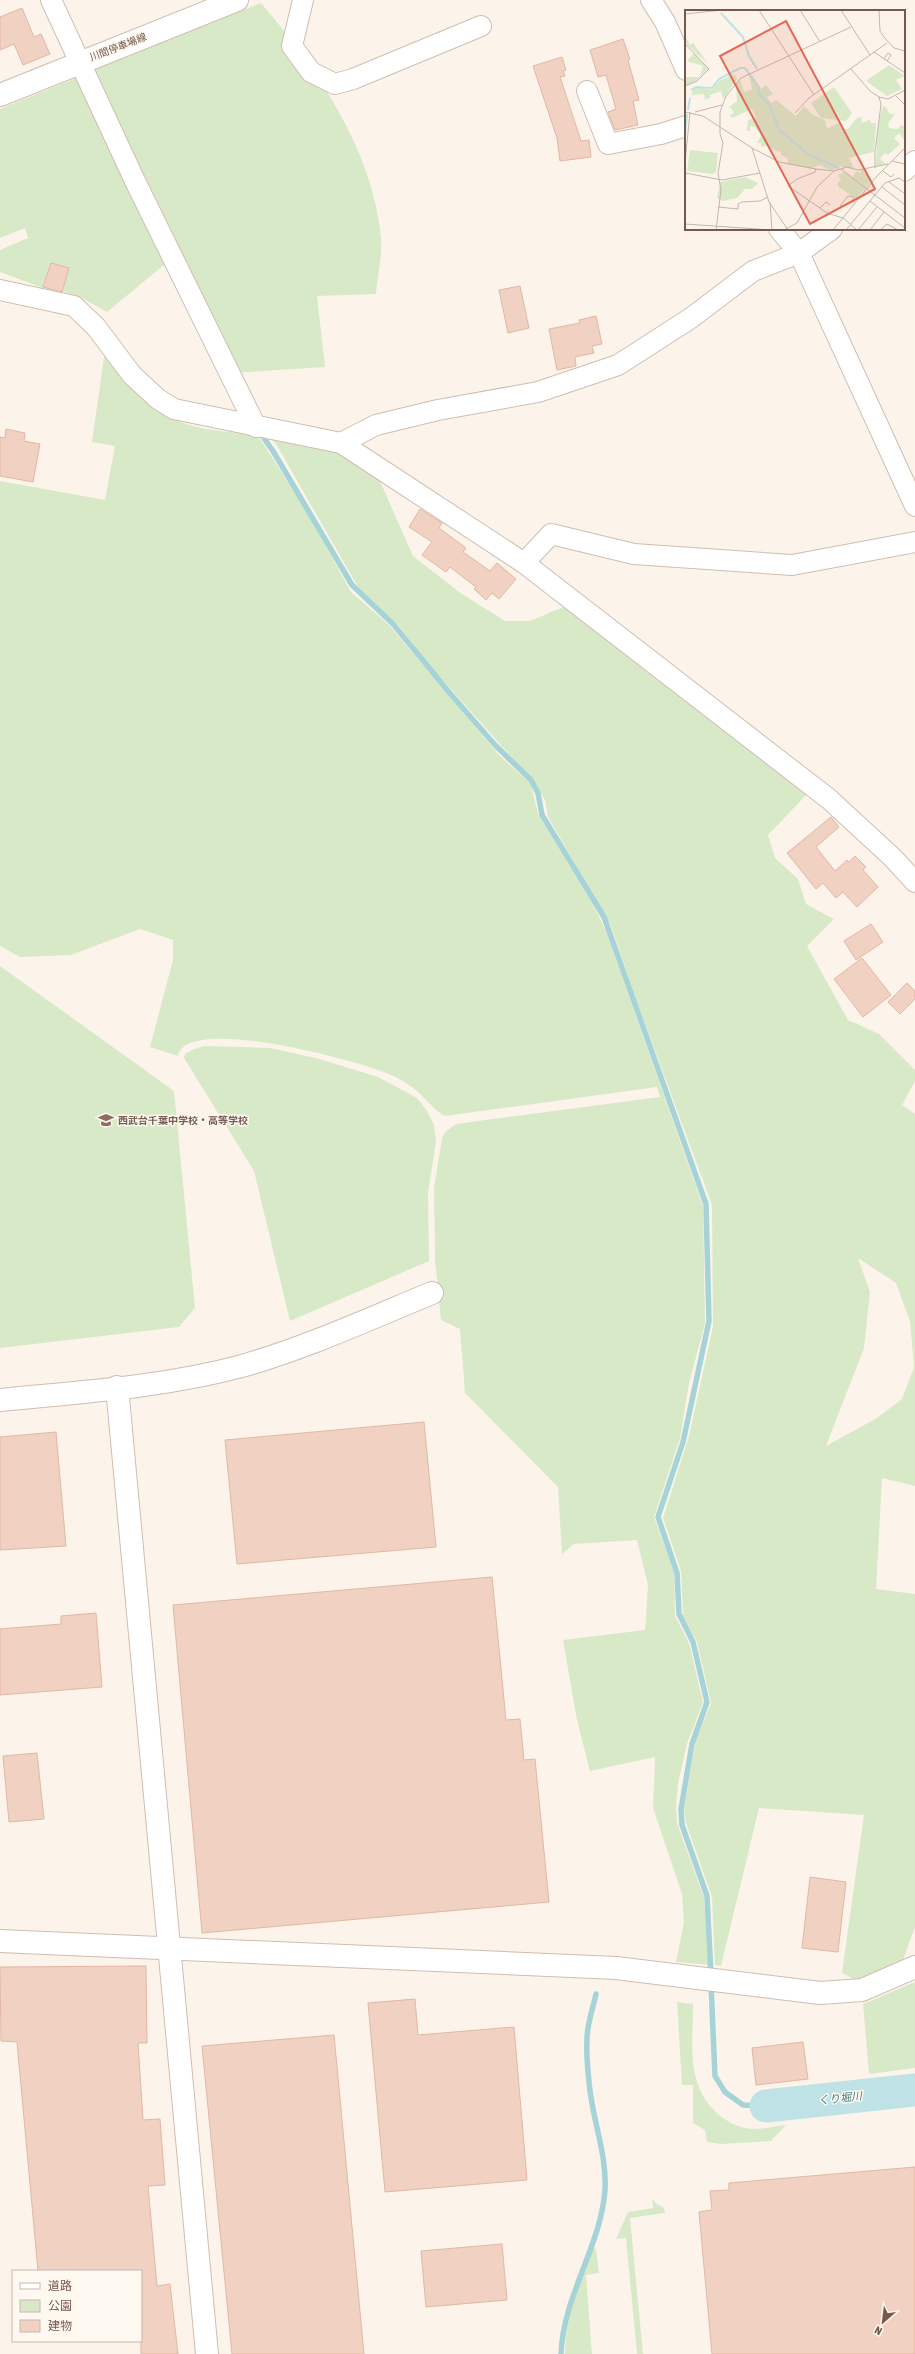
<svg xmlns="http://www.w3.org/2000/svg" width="915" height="2354" viewBox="0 0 915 2354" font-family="'Asap Condensed','Noto Sans JP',sans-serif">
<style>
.green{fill:#d8e9c8;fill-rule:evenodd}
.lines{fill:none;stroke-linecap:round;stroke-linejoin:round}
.stream{stroke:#a5d3d7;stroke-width:5.5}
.river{stroke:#bee2e5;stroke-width:33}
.building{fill:#f0d1c2;stroke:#e2b7a3}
.minor-casing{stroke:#d0bdb2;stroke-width:22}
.tertiary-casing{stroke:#d0bdb2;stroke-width:24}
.secondary-casing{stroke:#d3bdb0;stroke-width:24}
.minor{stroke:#fff;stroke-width:20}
.tertiary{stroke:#fff;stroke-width:22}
.secondary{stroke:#fff;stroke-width:22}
.labels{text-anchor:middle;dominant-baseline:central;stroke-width:3;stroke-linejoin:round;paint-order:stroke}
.street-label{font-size:10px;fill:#76594e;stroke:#fef8f0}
.education-label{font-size:10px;font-weight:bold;fill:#785e54;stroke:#fef8f0;text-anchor:start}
.water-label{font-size:11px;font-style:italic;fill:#457b81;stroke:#fef8f0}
.inset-river{fill:none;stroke:#bee2e5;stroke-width:2}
.inset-road{fill:none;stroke:#c6b6ac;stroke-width:1}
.view{fill:#e06a55;fill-opacity:0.15;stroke:#e06a55;stroke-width:2}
.inset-edge{fill:none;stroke:#76594e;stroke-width:2}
</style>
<rect width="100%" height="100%" fill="#fcf4ea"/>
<g class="green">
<path d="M261,3C317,69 372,148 381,237C383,255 377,276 376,294L317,296L325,367L232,373L87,69Z"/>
<polygon points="81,76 165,264 107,312 82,298 62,291 69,268 51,263 43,288 0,272 0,250 28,238 25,228 0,238 0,109"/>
<path d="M105,350C121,368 138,393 156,408C182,430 225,432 257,434L305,509L351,592L389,625L499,755L531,784L538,814L595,908L607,934L703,1206L705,1324L689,1383L680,1438L654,1517L674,1572L675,1616L689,1643L703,1702L687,1744L678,1783L676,1808L677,1823L704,1898L709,1965L676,1962L684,1922L682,1894L653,1808L655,1757L590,1771L577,1720L563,1640L645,1630L648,1585L637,1540L574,1544L562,1554L558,1487L465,1393L460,1329L441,1320L435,1260L434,1188L442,1138L445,1132L456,1124L660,1097L657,1087L445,1116C434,1110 429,1102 420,1094C412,1086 399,1078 389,1074C362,1062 185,1013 178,1056L150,1047L173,960V940L140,929L71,955L20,957L0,946V481L105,500L115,446L92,442Z"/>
<path d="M266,434L332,448L376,472L413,556L459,592L505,621H530L568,605L810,791L768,835L775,858L798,879L806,904L834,919L807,946L848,1020L879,1034L915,1070V1081L902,1105L915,1114V1486L882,1478L876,1589L915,1594V1927L903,1960L856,1980L842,1973L864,1815L759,1808L721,1966L715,1965L712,1897L686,1823L684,1809L696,1740L711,1703L697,1642L683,1616L681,1571L663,1518L689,1436L713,1326L712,1205L636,999L611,926L548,817L545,800L534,782L431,667L399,626L358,587L276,444ZM858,1258L896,1283L910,1321L914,1367L902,1399L877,1418L826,1446L864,1348L870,1292Z"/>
<polygon points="0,966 174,1091 195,1308 179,1327 0,1348"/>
<polygon points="205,1046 270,1048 316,1058 378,1077 417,1098 427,1111 434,1125 436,1141 428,1193 429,1261 290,1321 254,1171 184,1058 185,1054 194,1049"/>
<polygon points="915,1982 915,2068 869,2074 863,2004"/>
<path d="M677,2002L693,2004C693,2044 685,2086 719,2115C729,2123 742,2129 755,2129C765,2129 776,2126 786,2125L771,2141L721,2144L707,2142L705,2130L693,2123V2085H682Z"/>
<polygon points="652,2199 657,2204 664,2208 665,2213 630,2218 643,2354 637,2354 626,2238 616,2239 628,2212 653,2208"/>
<path d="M593,2247L596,2249L599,2273L586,2275L592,2354H565C565,2317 580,2281 593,2247Z"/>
</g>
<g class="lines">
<g class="stream">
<polyline points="259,431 273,451 352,585 393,624 448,691 495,745 531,780 538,793 542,815 604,917 706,1204 709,1321 683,1442 658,1517 677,1573 679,1614 693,1642 707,1702 692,1744 681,1809 682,1825 707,1896 711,1975"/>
<polyline points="711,1984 715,2076 725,2092 743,2105 766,2106"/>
<path d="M561,2354C563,2296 601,2246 605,2190C607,2157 594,2123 590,2091C588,2074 586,2056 587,2039C587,2024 593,2008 596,1994"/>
</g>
<polyline class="river" points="766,2106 915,2090"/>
</g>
<g class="building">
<polygon points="22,8 34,37 41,34 50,54 23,65 14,44 0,50 0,17"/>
<polygon points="623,39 630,59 628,60 639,100 633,101 638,125 615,130 608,112 616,109 606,75 598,77 590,50"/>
<polygon points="562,57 566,70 563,71 565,76 560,77 581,141 589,140 591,157 560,161 557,138 533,66"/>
<polygon points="51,263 69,268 62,292 43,287"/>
<polygon points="520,286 529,328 508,333 499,290"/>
<polygon points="596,316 602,344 592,346 594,353 575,357 576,366 557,370 549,329 580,323 579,320"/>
<polygon points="6,429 25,433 24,441 40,444 33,482 0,476 0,437 5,438"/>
<polygon points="420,509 442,523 439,528 466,548 463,552 490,571 497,563 516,579 499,599 492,593 486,600 474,589 476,587 450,567 446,572 422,555 432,542 409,527"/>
<polygon points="831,817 839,827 816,847 835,871 847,860 849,862 855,856 866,867 863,870 878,887 857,907 843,892 836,898 823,883 816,889 787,853"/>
<polygon points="871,924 883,942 856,960 844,941"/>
<polygon points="862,958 891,995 863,1017 834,979"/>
<polygon points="907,983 915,991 915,999 900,1014 888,1002"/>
<polygon points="424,1422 436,1547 237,1564 225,1440"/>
<polygon points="56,1432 66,1546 0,1550 0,1437"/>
<polygon points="492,1577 506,1720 520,1719 524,1760 535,1759 549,1902 202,1933 173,1605"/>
<polygon points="96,1613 102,1687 0,1695 0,1629 61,1624 61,1616"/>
<polygon points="37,1753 44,1819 9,1822 3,1756"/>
<polygon points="810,1877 846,1882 838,1952 802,1948"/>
<polygon points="146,1966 147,2043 138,2043 143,2120 160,2119 165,2185 148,2186 157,2286 170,2284 178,2354 141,2354 141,2271 38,2271 17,2042 1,2041 0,1967"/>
<polygon points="415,1999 418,2035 514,2027 527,2180 385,2192 368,2003"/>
<polygon points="334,2035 364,2354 232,2354 202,2046"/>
<polygon points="803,2042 808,2079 756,2085 752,2048"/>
<polygon points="915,2167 915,2354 712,2354 699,2212 712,2210 710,2191 729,2190 729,2183"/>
<polygon points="502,2244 507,2300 426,2307 421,2251"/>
</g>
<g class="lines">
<defs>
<g id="minor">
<polyline points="51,0 135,181 256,427"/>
<polyline points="303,0 292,46 311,72 335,84 353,79 481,26"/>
<polyline points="651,0 665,22 686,70"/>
<polyline points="587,91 608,144 661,134 686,126"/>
<polyline points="904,171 915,161"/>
<polyline points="779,229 799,253 915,506"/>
<polyline points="0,290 74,306 96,327 132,375 158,399 174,409 341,443 524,563 829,799 893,858 915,882"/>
<polyline points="341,443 376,425 438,410 538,392 618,365 691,318 753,271 799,253 832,229"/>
<polyline points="524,563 551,534 634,554 792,565 915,542"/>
</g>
<g id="tertiary">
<polyline points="117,1387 207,2354"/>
<path d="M0,1400C81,1392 164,1387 242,1366C308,1347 369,1319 432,1293"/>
<polyline points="0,1941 616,1968 820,1993 862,1990 915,1967"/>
</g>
<polyline id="secondary" points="0,95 237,0"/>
</defs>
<use href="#minor" class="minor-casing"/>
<use href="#tertiary" class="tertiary-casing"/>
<use href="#secondary" class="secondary-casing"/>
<use href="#minor" class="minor"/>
<use href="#tertiary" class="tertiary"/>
<use href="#secondary" class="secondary"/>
</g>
<defs>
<symbol id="school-bare" viewBox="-9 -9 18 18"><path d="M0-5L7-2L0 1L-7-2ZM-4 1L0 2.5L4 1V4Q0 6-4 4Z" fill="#8d6e63" stroke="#fef8f0" stroke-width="2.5" paint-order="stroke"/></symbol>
</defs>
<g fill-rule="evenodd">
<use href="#school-bare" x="95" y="1109" width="22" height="22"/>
</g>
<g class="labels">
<g class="street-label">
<text transform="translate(118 47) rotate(-21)">川間停車場線</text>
</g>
<g class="education-label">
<text x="118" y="1120">西武台千葉中学校・高等学校</text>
</g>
<g class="water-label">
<text transform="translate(840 2098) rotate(-6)">くり堀川</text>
</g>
</g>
<g transform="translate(685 10)">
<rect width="220" height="220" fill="#fcf4ea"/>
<path d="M0,26L5,35L8,33L24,55L0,33ZM9,43L23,59L11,71L0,76L1,67H15L18,56L2,51ZM204,55L220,66L211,70L217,79L202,86L181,71ZM49,64L52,69L38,89L36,81L25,85V88L20,90L19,84L7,85L4,96L8,79L13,77L27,80L34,71ZM67,65L76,79L81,75L88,84L82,87L86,93L91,90L111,106L119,96L128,105L140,110L142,119L155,112L158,119H163L172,108L177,107L176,113L185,110L186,113H191L189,142L164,148L169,158L151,156L155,158L145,160L135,155L127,158L102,154L103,149L96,145V142L84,138L83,135L76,137V133H72L76,126L70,117L65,116V121H62L63,110L71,107L67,99L47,108L45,105L49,103L46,98H43L52,91L51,74L55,70L59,82L67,79L64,66ZM149,77L167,103L161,111L136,108L126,93ZM200,96L205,104H210L203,113L204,118L213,119L216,115L220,117V131L214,123L209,128L215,134L203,145L200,143L195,148L200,154L191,156L193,115L197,98ZM5,140L33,143L31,162L27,164L2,161ZM188,159L181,160L179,163L182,162L187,170L181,177L168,167L171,161L175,163L176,160ZM159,162L181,178L171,189L154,177L152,173L156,170L153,165ZM60,167L73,173L67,179H60L52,188L38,191L32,188L35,172Z" fill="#d8e9c8"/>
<path class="inset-river" d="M36,3L58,27L64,46L72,59M55,58H60L73,76L75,85L85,96L94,120L123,144L154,158M6,80L11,77L27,78L34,69L55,58M3,100L5,88M0,123L2,104"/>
<path class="inset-road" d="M74,0L129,85M115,0L135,32M156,0L185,45M194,0L195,21L199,27L209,38L220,41M0,4L37,0M0,34L24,59L12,71L0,76M189,42L220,63M199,49L203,43L206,45L202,51M166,59L185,81L194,87L203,89L220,80M211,86L220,95M0,102L18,106L67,138L84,192L103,220M10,102L37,95M110,103L124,88L202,33M67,138L94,152L131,159L149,161L162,157L173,160L203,154M207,151L220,154M0,153L5,102M190,158V142L196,94L194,87M131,159L130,162L112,169L103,176L142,203L158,208L172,220M156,159L220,208M198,161L206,167L209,164M0,163L37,170L75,163M204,172L220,184M197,177L220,195M185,191L220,218M85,192L87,220M155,196L163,186L168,187L169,193M33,197L53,199V194L57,192L75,191L83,187M135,198L141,192L145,195M0,214L86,220M31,220L36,180L33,163L38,133L35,124V102L41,86L56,68L166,17M99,220L112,213L132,177L149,161M148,220L192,166L220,138M161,220L200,173L214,168L220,172M173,220L192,197M185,220L199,202M195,220L202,214L213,220"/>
<path class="view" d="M101,11L190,179L125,214L35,46Z"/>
<rect width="220" height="220" class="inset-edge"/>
</g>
<rect x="12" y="2270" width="130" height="72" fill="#fef8f0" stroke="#c8b8af"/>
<rect x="20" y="2283" width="20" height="6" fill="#ffffff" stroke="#c8b8af"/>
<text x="48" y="2290" font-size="12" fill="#76594e">道路</text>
<rect x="20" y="2300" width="20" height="12" fill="#d8e9c8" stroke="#c8b8af"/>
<text x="48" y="2310" font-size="12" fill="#76594e">公園</text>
<rect x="20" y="2320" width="20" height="12" fill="#f0d1c2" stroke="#c8b8af"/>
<text x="48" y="2330" font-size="12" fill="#76594e">建物</text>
<g transform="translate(883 2322) rotate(208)" stroke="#fef8f0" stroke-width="3" paint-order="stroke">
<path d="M0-3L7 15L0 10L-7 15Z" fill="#76594e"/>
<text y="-6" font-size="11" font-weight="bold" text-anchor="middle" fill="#76594e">N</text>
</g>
</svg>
